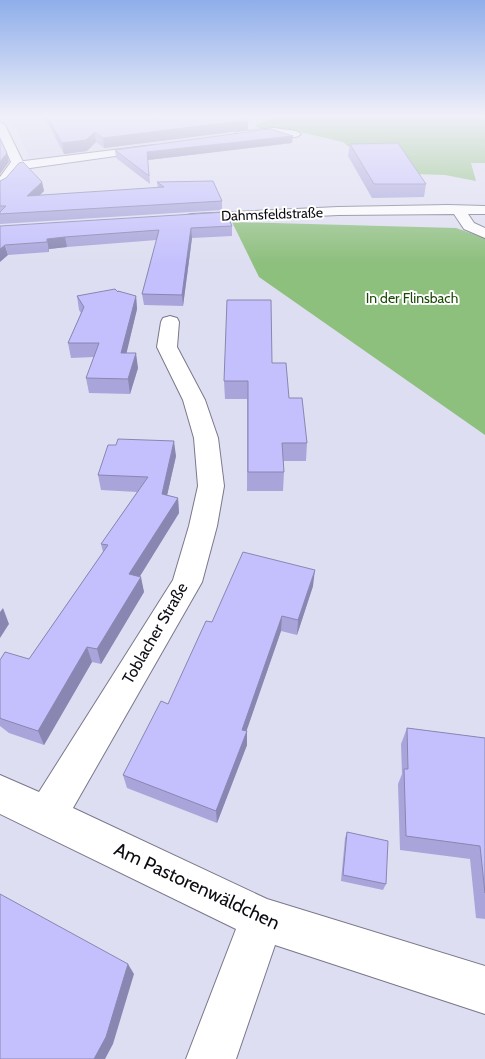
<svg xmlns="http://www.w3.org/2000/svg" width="485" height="1059" viewBox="0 0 485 1059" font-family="Cabin,sans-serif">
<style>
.built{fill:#d4d2ee}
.forest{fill:#8dbf7d}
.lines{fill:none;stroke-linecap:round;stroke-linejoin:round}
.stream{fill:#7c76ac;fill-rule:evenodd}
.minor-casing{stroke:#79788b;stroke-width:2}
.tertiary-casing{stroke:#79788b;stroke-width:2}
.minor{fill:#fff;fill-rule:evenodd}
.tertiary{fill:#fff;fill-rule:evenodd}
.wall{fill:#a9a5da}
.shaded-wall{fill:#8986b1}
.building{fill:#c4c0fd;stroke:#8986b1}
.labels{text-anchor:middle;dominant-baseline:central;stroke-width:4;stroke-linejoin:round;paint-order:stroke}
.far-street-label{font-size:14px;fill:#0d0c13;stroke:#fff}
.far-park-label{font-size:14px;fill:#194904;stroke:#fff}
.street-label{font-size:16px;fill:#0d0c13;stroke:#fff}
.near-street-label{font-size:19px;fill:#0d0c13;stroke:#fff}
</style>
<rect width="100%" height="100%" fill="#dedef2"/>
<polygon class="built" points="20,115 201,115 230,133 220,136 35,161 30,159 10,117"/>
<g class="forest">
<polygon points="280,115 485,115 485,163 471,163 476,181 445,175 417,174 353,150 343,142 292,130 265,130 254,126"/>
<polygon points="232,222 456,228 485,238 485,435 259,277"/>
</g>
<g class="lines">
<polygon class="stream" points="470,115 469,117 463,115"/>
<defs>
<g id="minor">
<path d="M274,128L296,131L301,134C294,141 280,134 271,134C261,135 240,142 233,135L238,132Z"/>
<polygon points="154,145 160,148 158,150 16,170 10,166 16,162"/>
<polygon points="448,205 485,206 485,214 468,214 474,223 485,228 485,238 464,229 454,214 338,215 192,222 187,221 185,218 187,215 192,214 338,207"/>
<polygon points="170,316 177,318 179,322 177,347 205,400 218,438 224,486 217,526 202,582 73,808 267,899 485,966 485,1014 275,945 236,1059 186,1059 236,929 0,814 0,775 39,792 173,580 189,526 198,486 194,438 183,400 157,347 161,322 163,318"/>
</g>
<path id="tertiary" d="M0,122L5,125L23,162C21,171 9,187 0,189V177L11,162L0,137Z"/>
</defs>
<use href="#minor" class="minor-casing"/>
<use href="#tertiary" class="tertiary-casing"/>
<use href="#minor" class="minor"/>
<use href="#tertiary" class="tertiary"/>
</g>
<g class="wall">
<polygon points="43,115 151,115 154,119 248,120 248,130 104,148 96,142 87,151 64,154"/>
<polygon points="292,143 148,160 150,184 116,158 115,150"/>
<polygon points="350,144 426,184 424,197 372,198 348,156"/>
<polygon points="0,181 42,182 44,191 40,195 158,188 157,182 222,201 222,210 0,224"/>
<polygon points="0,226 232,226 232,236 192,238 183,306 144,305 142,294 157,240 67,247 49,249 49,252 8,255"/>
<polygon points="118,292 136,296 137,309 126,353 138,368 130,394 89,393 86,378 94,357 71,358 68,343 81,313 79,310 77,296"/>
<polygon points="272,363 289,398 307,443 306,461 283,461 284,472 283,491 247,491 247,399 225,399 224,381"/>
<polygon points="176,456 167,495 178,498 179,513 140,576 144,592 101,664 92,662 44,745 9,733 0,726 0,660 29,659 103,552 101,544 137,492 101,490 98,475"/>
<polygon points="313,586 297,635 281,631 246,731 247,731 247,745 217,823 127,788 123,775 168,704"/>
<polygon points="407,728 485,738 485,919 476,918 470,859 400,850 398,784 402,774 401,744"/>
<polygon points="347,832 386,884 383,890 341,881 345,838"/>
</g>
<g class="shaded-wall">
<polygon points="248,120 248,130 104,148 103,138"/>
<polygon points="95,132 96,142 87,151 64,154 62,143"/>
<polygon points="293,136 292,143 148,160 150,184 147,152"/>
<polygon points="7,153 9,162 0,174 0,162"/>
<polygon points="42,182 44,191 29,205 27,196"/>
<polygon points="191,228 192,238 183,306 182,295"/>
<polygon points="65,237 67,247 49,249 49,252 47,239"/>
<polygon points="5,245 8,255 0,262 0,249"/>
<polygon points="136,296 137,309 123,368 121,353"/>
<polygon points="136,353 138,368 130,394 128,379"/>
<polygon points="174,441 176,456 164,509 162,494"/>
<polygon points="178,498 179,513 132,589 129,574"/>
<polygon points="315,570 313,586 297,635 298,620"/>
<polygon points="141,577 144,592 101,664 97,649"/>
<polygon points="3,608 9,624 0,638 0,612"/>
<polygon points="282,616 281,631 242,744 242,730"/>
<polygon points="87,647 92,662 44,745 38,731"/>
<polygon points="247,731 247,745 217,823 216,811"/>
<polygon points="128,964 134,974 113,1044 105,1059 94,1059"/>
</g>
<g class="building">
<polygon points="46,115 151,115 154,119 171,115 234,115 248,120 103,138 95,132 86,140 62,143"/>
<polygon points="270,129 293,136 147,152 149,176 115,150"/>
<polygon points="0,139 7,153 0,162"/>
<polygon points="398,143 426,184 374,184 350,144"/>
<polygon points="23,162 42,182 27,196 164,187 157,182 213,181 222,201 0,214 0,212 6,206 0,206 0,181 6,178 19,163"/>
<polygon points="226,212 232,226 191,228 182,295 142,294 159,230 65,237 47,239 47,242 5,245 0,249 0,226"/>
<polygon points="115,289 118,292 118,291 136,296 121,353 136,353 128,379 86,378 99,343 68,343 84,307 77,296"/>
<polygon points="227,300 271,300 272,363 286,363 289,398 302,398 307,443 282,443 284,472 248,472 248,381 224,381"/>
<polygon points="118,439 174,441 162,494 178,498 129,574 141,577 97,649 87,647 38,731 2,719 0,718 0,660 5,652 29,659 108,545 101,544 148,477 98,475 108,445 116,445"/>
<polygon points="243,552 315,570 298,620 282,616 242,730 247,731 216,811 123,775 161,701 168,704 206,621 212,622"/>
<polygon points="407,728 485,738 485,893 480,846 406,836 404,769 408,769"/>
<polygon points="347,832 388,841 386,884 343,875"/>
<polygon points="0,894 128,964 106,1037 94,1059 0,1059"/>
</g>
<linearGradient id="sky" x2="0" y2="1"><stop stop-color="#8faeea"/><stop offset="0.44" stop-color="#f0f0f9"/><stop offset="1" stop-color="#f0f0f9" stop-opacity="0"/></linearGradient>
<rect width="485" height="264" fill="url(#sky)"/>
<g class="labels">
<g class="far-street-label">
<text transform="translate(272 214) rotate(-2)">Dahmsfeldstraße</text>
</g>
<g class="far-park-label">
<text x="412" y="298">In der Flinsbach</text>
</g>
<g class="street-label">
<text transform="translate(155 633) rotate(-60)">Toblacher Straße</text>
</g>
<g class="near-street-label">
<text transform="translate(197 886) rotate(25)">Am Pastorenwäldchen</text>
</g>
</g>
</svg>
